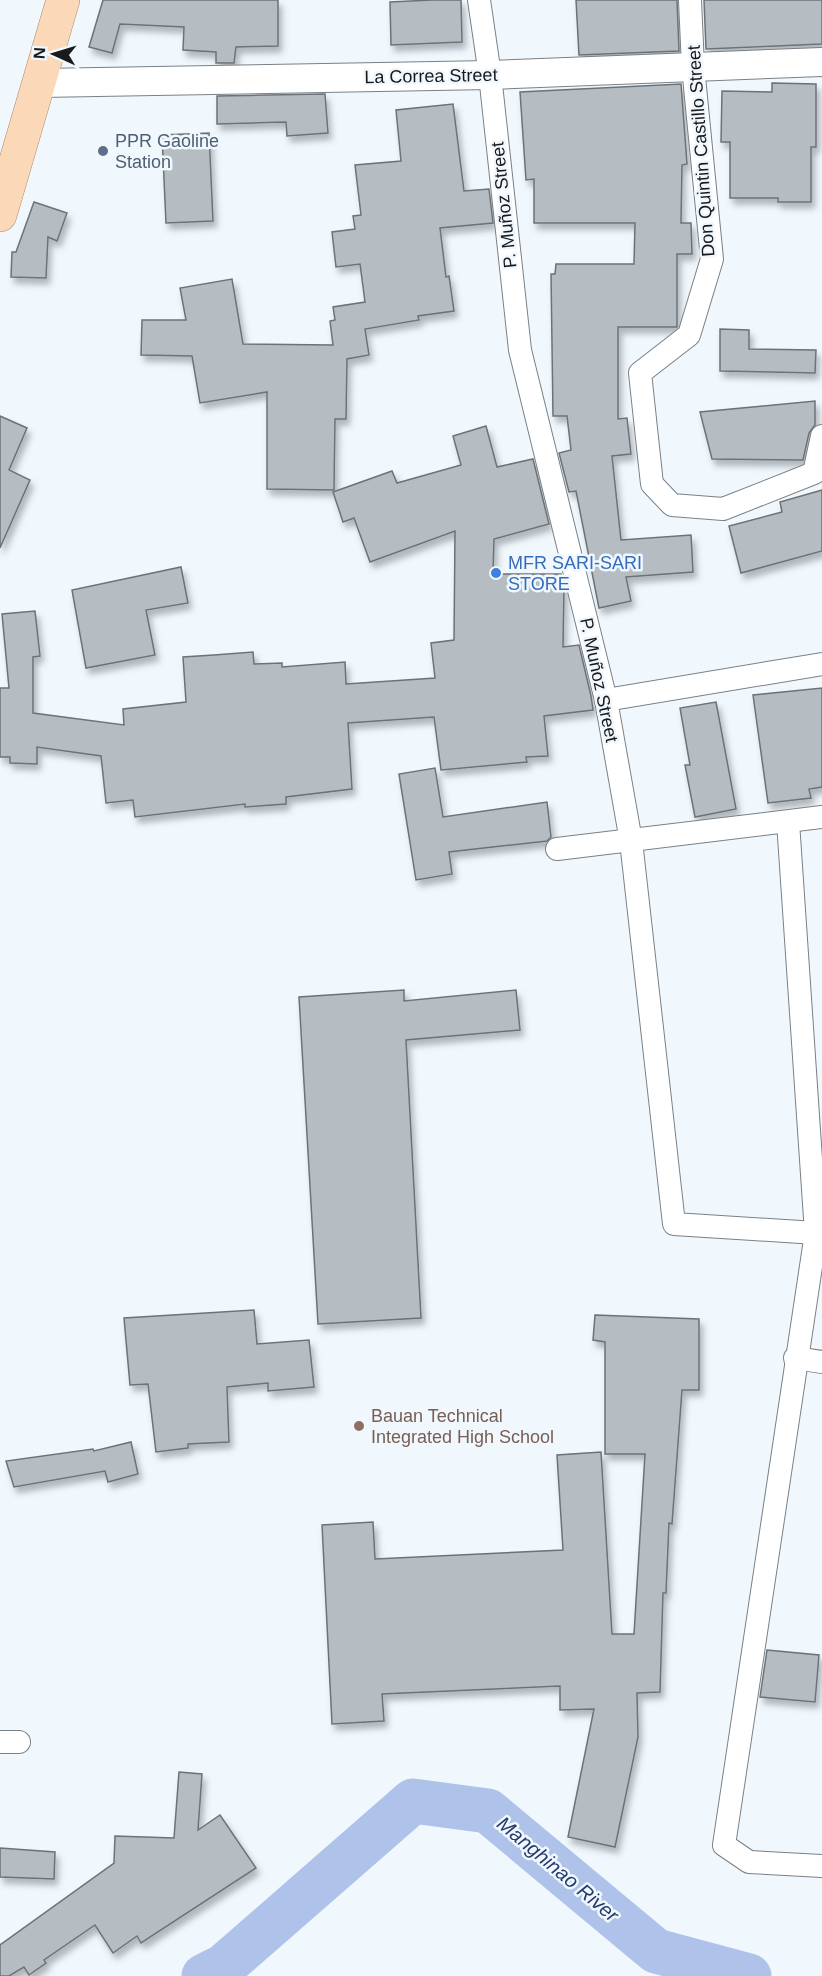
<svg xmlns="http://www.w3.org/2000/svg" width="822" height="1976" viewBox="0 0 822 1976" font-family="Arial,sans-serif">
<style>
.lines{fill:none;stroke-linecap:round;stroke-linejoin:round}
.river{stroke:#afc3ea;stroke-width:45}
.building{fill:#b5bdc3;stroke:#6c7378;stroke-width:1.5;filter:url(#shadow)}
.minor-casing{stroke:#798086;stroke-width:24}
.tertiary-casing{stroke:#798086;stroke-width:30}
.primary-casing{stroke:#aa8563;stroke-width:34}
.minor{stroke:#fff;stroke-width:22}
.tertiary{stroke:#fff;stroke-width:28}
.primary{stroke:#fbd9b8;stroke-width:33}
.service-dot{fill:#5c6f8a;stroke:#f0f8fe;stroke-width:2}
.shop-dot{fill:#3f7fe0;stroke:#f0f8fe;stroke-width:2}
.education-dot{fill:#8d6e63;stroke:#f0f8fe;stroke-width:2}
.labels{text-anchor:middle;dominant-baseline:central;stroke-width:5;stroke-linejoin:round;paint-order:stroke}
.street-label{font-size:18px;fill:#181a1c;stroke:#f0f8fe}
.service-label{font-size:18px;fill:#4e5e75;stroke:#f0f8fe;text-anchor:start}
.shop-label{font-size:18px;fill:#366cbe;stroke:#f0f8fe;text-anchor:start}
.education-label{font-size:18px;fill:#785e54;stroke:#f0f8fe;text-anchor:start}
.water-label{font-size:20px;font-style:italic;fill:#263b6d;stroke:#f0f8fe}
</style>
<defs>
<filter id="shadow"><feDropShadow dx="3.5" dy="6" stdDeviation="3" flood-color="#0004"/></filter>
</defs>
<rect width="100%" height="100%" fill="#f0f8fe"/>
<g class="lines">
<polyline class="river" points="204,1976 224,1966 413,1801 488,1811 656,1951 749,1976"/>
</g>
<g class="building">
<polygon points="103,0 278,0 278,46 236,47 234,63 216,63 216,52 183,50 184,27 120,24 112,53 89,47"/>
<polygon points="432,0 461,0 462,42 391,45 390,2"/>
<polygon points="576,0 677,0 679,51 579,55"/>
<polygon points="704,0 822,0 822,44 706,49"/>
<polygon points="772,83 816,84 816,147 811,147 811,202 778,202 778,198 730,198 730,142 721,142 722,91 772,92"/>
<polygon points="681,84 687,164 682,165 681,223 691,223 692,254 677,254 677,327 618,327 618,419 627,418 631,454 612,456 621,540 691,535 693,572 626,577 631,601 599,608 576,491 569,492 559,453 571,450 567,416 553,416 551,274 555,274 556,264 634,264 635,223 534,223 534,179 526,180 520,92"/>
<polygon points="325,94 328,133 287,136 286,122 217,124 217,96"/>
<polygon points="453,104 464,191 489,189 493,223 440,228 446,277 449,276 454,311 418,316 419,320 365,329 369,355 347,359 346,419 335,419 334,490 267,489 267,392 200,403 192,356 141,355 142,320 186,320 180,288 232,279 243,344 333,345 330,321 335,320 333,307 365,302 360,264 336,267 332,232 355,229 353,216 361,215 355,165 401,161 396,110"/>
<polygon points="209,133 213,221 166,223 162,135"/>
<polygon points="34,202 67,213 57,241 48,237 46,278 11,277 12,252 16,252"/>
<polygon points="720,329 749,330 749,349 816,350 815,373 720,371"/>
<polygon points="815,401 815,425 809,433 803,460 712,459 700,412"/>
<polygon points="0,416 27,428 9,470 30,480 0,548"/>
<polygon points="486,426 497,467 533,459 549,524 494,539 493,574 561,574 564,587 563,647 579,645 591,696 593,710 544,716 548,756 526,757 527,762 441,770 434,717 348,723 352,789 286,797 286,804 245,807 245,804 135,817 133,800 106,803 101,756 37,747 37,764 10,763 10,757 0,757 0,688 9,688 2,614 35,611 40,656 33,657 33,713 124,725 123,709 186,702 183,657 214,655 253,652 254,664 282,663 282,667 345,662 346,684 435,678 431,643 454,640 455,531 370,562 354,518 343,522 333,492 392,471 397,483 461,465 453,436"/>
<polygon points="822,490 822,551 741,573 729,526 782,512 780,502"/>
<polygon points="181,567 188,603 146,610 155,655 86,668 72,590"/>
<polygon points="822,688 822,787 809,789 811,798 768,803 753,695"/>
<polygon points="716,702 736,809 695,817 685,765 690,765 680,708"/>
<polygon points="435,768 443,817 547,802 551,837 547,841 449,852 452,874 416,880 399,774"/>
<polygon points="404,990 404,1001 516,990 520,1030 406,1040 421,1318 318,1324 299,997"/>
<polygon points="254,1310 257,1344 309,1340 314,1387 268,1391 268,1383 227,1387 229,1442 188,1444 188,1448 156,1452 148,1384 130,1385 124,1318"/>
<polygon points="595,1315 699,1319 699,1390 682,1390 672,1524 669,1523 666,1593 663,1593 660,1692 637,1693 638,1737 615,1847 568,1837 594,1709 560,1710 560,1686 382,1694 384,1721 332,1724 322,1525 373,1522 375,1559 563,1550 557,1455 601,1452 612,1634 634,1634 645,1454 605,1454 605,1342 593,1340"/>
<polygon points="131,1442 138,1474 108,1482 105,1471 14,1487 6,1461 93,1449 94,1451"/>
<polygon points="767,1650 819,1655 815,1702 760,1697"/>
<polygon points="179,1772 202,1774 198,1830 220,1815 256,1868 141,1943 137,1936 113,1953 95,1925 44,1960 46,1963 29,1975 24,1967 9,1976 0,1976 0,1945 114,1863 115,1836 174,1838"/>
<polygon points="0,1848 55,1852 54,1879 0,1877"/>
</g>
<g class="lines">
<defs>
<g id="minor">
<polyline points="479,0 490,75 520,350 606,700 631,841 674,1224 816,1233"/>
<polyline points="690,0 693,67 712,259 689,335 640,373 652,484 672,505 723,509 814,473 822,436"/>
<polyline points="606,700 822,664"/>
<polyline points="788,822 816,1233 724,1845 749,1862 822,1866"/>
<polyline points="557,849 822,817"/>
<polyline points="795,1358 822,1362"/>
<polyline points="0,1742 19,1742"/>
</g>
<polyline id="tertiary" points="40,83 490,75 822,62"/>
<polyline id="primary" points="0,215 63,0"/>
</defs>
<use href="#minor" class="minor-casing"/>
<use href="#tertiary" class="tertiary-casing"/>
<use href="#primary" class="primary-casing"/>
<use href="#minor" class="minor"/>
<use href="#tertiary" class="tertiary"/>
<use href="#primary" class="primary"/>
</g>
<circle class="service-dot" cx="103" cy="151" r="6"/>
<circle class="shop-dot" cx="496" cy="573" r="6"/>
<circle class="education-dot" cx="359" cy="1426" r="6"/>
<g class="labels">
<g class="street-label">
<text transform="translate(431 76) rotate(-1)">La Correa Street</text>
<text transform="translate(701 151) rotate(-94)">Don Quintin Castillo Street</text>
<text transform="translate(504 205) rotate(-96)">P. Muñoz Street</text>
<text transform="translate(599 680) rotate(78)">P. Muñoz Street</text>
</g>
<g class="service-label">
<text x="115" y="141">PPR Gaoline<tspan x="115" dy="21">Station</tspan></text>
</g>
<g class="shop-label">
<text x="508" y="563">MFR SARI-SARI<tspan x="508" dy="21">STORE</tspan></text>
</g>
<g class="education-label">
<text x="371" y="1416">Bauan Technical<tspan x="371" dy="21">Integrated High School</tspan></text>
</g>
<g class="water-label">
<text transform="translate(558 1869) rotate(40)">Manghinao River</text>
</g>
</g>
<g transform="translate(54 54) rotate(274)" stroke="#f0f8fe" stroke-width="4.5" paint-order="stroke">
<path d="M0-4.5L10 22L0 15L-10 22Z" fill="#181a1c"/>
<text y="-9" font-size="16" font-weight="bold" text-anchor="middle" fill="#181a1c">N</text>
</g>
</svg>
